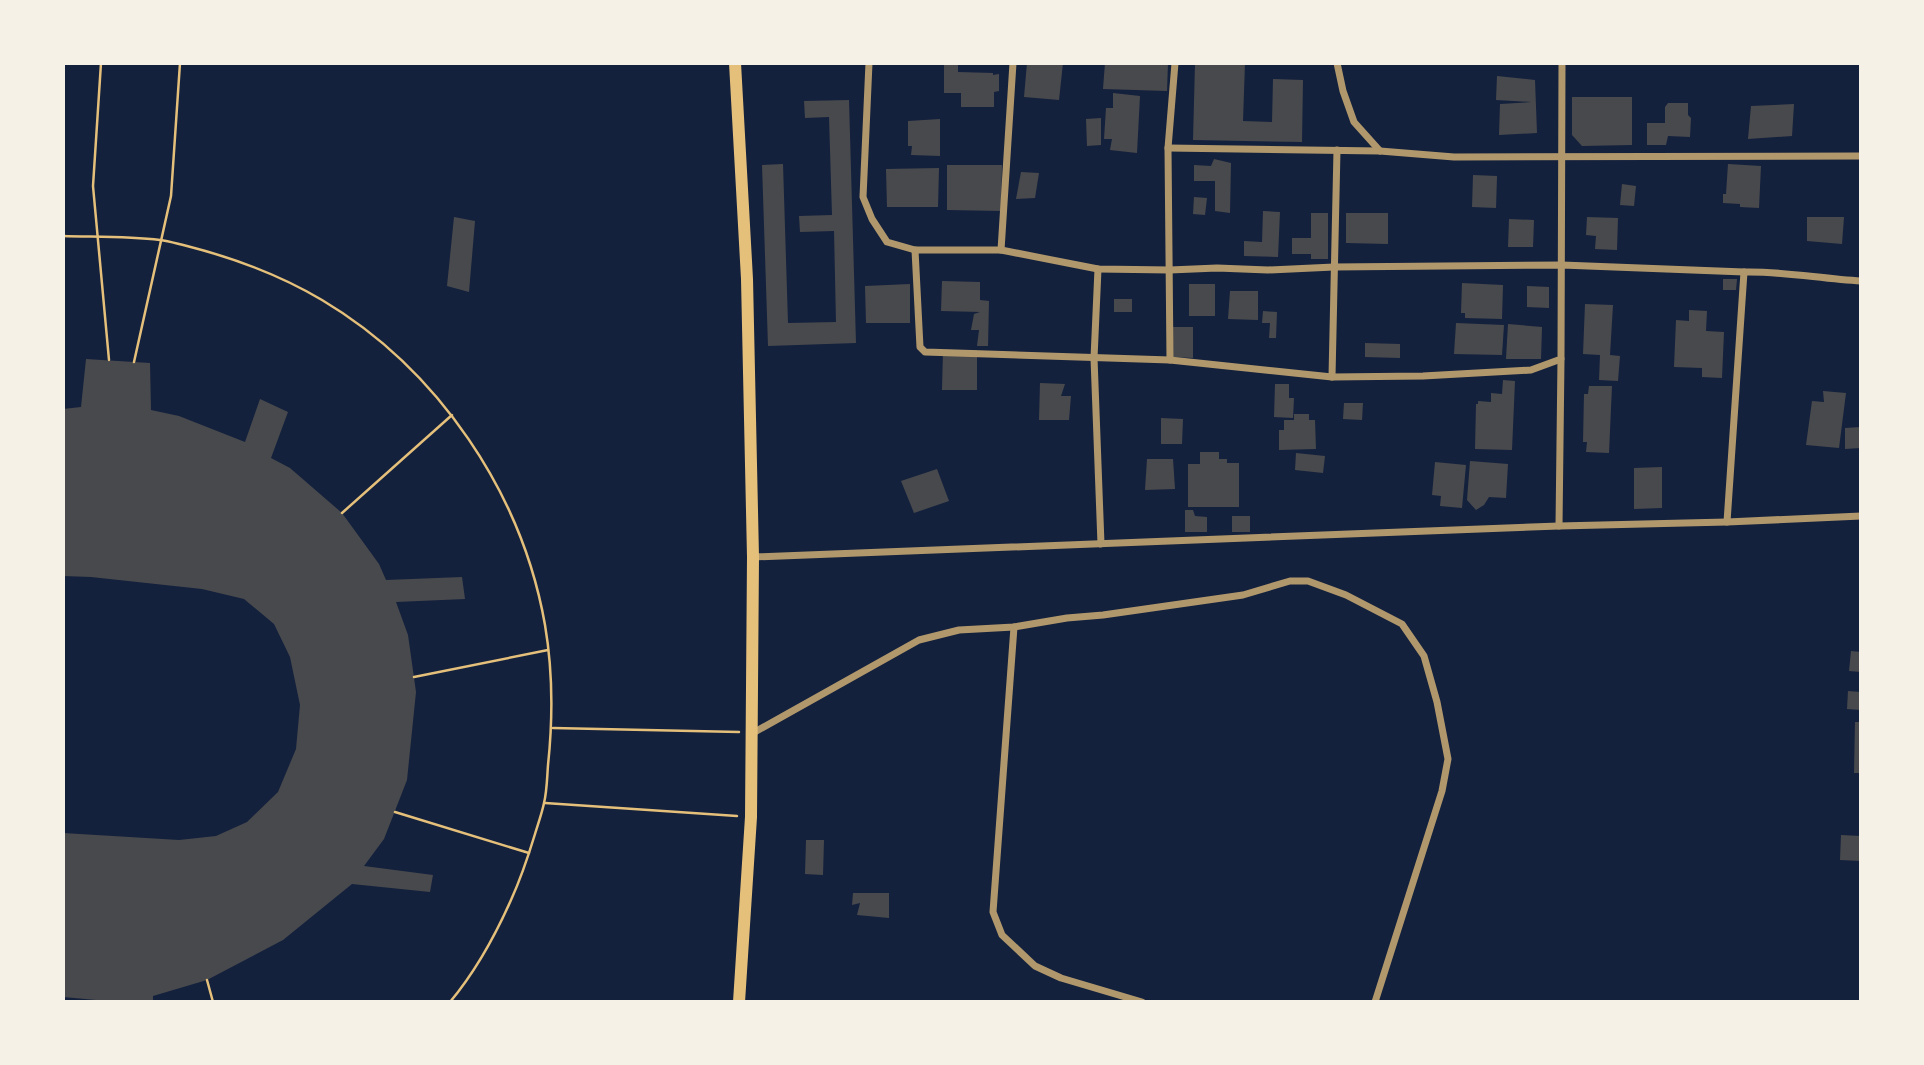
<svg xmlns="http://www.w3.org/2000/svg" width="1924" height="1065" viewBox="0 0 1924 1065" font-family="Helvetica,sans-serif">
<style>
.building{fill:#48494c}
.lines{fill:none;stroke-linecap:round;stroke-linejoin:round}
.path{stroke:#e5c07b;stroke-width:2.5}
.minor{stroke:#b1986c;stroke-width:7}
.secondary{stroke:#e5c07b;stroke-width:12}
</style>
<rect width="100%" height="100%" fill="#14213d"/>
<g class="building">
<polygon points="944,63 958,63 958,72 993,73 993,75 999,74 999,91 994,92 994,107 961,107 961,93 944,93"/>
<polygon points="1027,63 1063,63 1059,100 1024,97"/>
<polygon points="1105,63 1168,63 1167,91 1103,89"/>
<polygon points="1195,63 1245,63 1243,121 1272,122 1273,79 1303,80 1302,142 1193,140"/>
<polygon points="1497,76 1535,80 1537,133 1499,135 1500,104 1532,102 1496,100"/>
<polygon points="1113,93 1140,96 1137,153 1110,150 1112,139 1104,139 1106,108 1113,108"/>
<polygon points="1572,97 1632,97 1632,145 1582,146 1572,135"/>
<polygon points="849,100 856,343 768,346 762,165 783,164 788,323 836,322 834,231 800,232 799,216 832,215 829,117 805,118 804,101"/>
<polygon points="1668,103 1688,103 1688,115 1691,118 1690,137 1668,136 1666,145 1647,145 1647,123 1665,123 1665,107"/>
<polygon points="1794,104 1792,136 1748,139 1751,106"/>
<polygon points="1101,118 1101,145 1087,146 1086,119"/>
<polygon points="940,119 940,156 911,155 912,146 908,146 908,121"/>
<polygon points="1214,159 1231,163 1230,213 1215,211 1215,181 1194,181 1194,165 1211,166"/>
<polygon points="1728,164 1761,166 1759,208 1740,207 1740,204 1723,203 1723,194 1726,194"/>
<polygon points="947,165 1002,165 1001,211 947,210"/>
<polygon points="939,168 938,207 887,207 886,169"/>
<polygon points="1021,172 1039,173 1035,198 1016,199"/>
<polygon points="1473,175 1497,176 1496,208 1472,207"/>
<polygon points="1622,184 1636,186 1634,206 1620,205"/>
<polygon points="1194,197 1207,198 1205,215 1193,214"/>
<polygon points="1263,211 1280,212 1278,257 1244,256 1244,241 1262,242"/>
<polygon points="1311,213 1328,213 1328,259 1311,259 1311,254 1292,254 1292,238 1311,238"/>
<polygon points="1346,213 1388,213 1388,244 1346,243"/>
<polygon points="454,217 475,221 469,292 447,286"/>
<polygon points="1587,217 1618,218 1617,250 1595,249 1596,236 1586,235"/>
<polygon points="1807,217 1844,217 1842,244 1807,241"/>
<polygon points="1509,219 1534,220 1533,247 1508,247"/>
<polygon points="1723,279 1737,279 1736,290 1723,290"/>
<polygon points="942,281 980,282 980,300 989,301 988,346 977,346 979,330 971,330 974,314 980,312 941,311"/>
<polygon points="1462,283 1503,285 1502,319 1465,318 1465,313 1461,313"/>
<polygon points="910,284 910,323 866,323 865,286"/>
<rect x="1189" y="284" width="26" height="32"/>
<polygon points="1527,286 1549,287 1549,308 1527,307"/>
<polygon points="1230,291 1258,291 1258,320 1228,319"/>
<rect x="1114" y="299" width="18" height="13"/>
<polygon points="1585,304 1613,305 1610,355 1620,356 1618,381 1599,380 1600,355 1583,354"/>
<polygon points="1689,310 1707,311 1706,331 1724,332 1722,378 1702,377 1702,368 1674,367 1676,320 1689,321"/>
<polygon points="1263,311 1277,312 1276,338 1269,338 1270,323 1262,323"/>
<polygon points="1456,323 1504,325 1502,355 1454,354"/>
<polygon points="1508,324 1542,327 1541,359 1506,359"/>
<polygon points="1173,327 1193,327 1193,358 1173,357"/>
<polygon points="1365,343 1400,344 1400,358 1365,357"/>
<polygon points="943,350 977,350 977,390 942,390"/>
<polygon points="86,359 150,363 151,410 179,416 245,442 260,399 288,412 271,458 290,468 342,513 379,564 386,580 462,577 465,599 396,602 408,635 416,692 407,780 384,839 364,866 433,875 430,892 352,884 283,940 207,980 153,996 153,1002 96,1002 96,1000 63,997 63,833 179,840 216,836 247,822 278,792 296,749 300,705 290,657 274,624 244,599 202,589 91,577 63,576 63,409 81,407"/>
<polygon points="1503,380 1515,381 1512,450 1475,449 1476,404 1478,404 1478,401 1491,402 1491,393 1502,394"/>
<polygon points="1040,383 1065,384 1061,396 1071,396 1069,420 1039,420"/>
<polygon points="1275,384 1289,384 1289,398 1294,398 1293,418 1274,417"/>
<polygon points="1589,386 1612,386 1609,453 1586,452 1587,442 1583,442 1584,394 1588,394"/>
<polygon points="1823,391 1846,393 1839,448 1806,445 1812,401 1824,402"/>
<polygon points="1344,403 1363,403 1362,420 1343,419"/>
<polygon points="1294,414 1309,414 1309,420 1315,420 1316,449 1279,450 1279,430 1284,430 1284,420 1294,420"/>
<polygon points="1161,418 1183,419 1182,444 1161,444"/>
<polygon points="1861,427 1861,448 1845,449 1845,428"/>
<polygon points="1200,452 1219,452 1219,459 1227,459 1227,463 1239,463 1239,507 1188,507 1188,464 1200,464"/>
<polygon points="1296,453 1325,456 1323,473 1295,470"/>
<polygon points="1147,459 1173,459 1175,489 1145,490"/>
<polygon points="1470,461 1508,464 1506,498 1489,497 1484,505 1476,510 1467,500"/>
<polygon points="1435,462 1466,465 1462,508 1440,506 1441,496 1432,495"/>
<polygon points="1662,467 1662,508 1634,509 1634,468"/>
<polygon points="937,469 949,501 914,513 901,481"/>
<polygon points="1185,510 1193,510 1195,516 1207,517 1207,532 1185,532"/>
<rect x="1232" y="516" width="18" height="16"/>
<polygon points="1851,651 1861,652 1861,672 1849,671"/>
<polygon points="1848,691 1861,692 1861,710 1847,709"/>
<polygon points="1855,722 1861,722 1861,773 1854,773"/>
<polygon points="1841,835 1861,836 1861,861 1840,860"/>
<polygon points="806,840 824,840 823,875 805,874"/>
<polygon points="853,893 889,893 889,918 857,915 860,903 852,905"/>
</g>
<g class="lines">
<g class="path">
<polyline points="101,63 93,186 109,360"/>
<path d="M63,236C95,237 128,236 160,240C169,241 178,244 187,246C234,258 280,275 322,300C438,369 522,493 545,625C553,672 553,718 548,765C547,778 547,791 544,803C542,813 538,824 535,834C528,857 521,878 511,900C495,936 476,971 450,1002"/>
<polyline points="134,362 171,196 180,63"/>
<polyline points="342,513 452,415"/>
<polyline points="414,677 548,650"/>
<polyline points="553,728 739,732"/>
<polyline points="545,803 737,816"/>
<polyline points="395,812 529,853"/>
<polyline points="207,980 213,1002"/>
</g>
<g class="minor">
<path d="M869,63L863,197L872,219L887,242L915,250H1001L1098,269L1170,270L1217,268L1268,270L1334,267L1562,265L1744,272C1783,271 1821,279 1861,281"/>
<polyline points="1337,63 1343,91 1354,122 1380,151"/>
<polyline points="1168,148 1380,151 1454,157 1861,156"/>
<polyline points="915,250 920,347 925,352 1170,360 1332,377 1423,376 1531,370 1561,359 1562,63"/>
<polyline points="1001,250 1013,63"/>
<polyline points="1098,269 1094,358 1101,544"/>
<polyline points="1170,360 1168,148 1175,63"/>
<polyline points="1332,377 1337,150"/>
<polyline points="1727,522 1744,272"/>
<polyline points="1559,526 1561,359"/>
<polyline points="753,557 1559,526 1727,522 1861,516"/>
<polyline points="1014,627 993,912 1002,935 1035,966 1061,978 1142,1002"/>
<polyline points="753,733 919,640 959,630 1014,627 1067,618 1103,615 1243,595 1290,581 1308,581 1346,595 1402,624 1424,656 1437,702 1448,759 1442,791 1375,1002"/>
</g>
<polyline class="secondary" points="735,63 747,279 753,557 751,817 739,1002"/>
</g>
<rect width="1924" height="1065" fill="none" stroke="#f6f1e7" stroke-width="130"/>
</svg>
